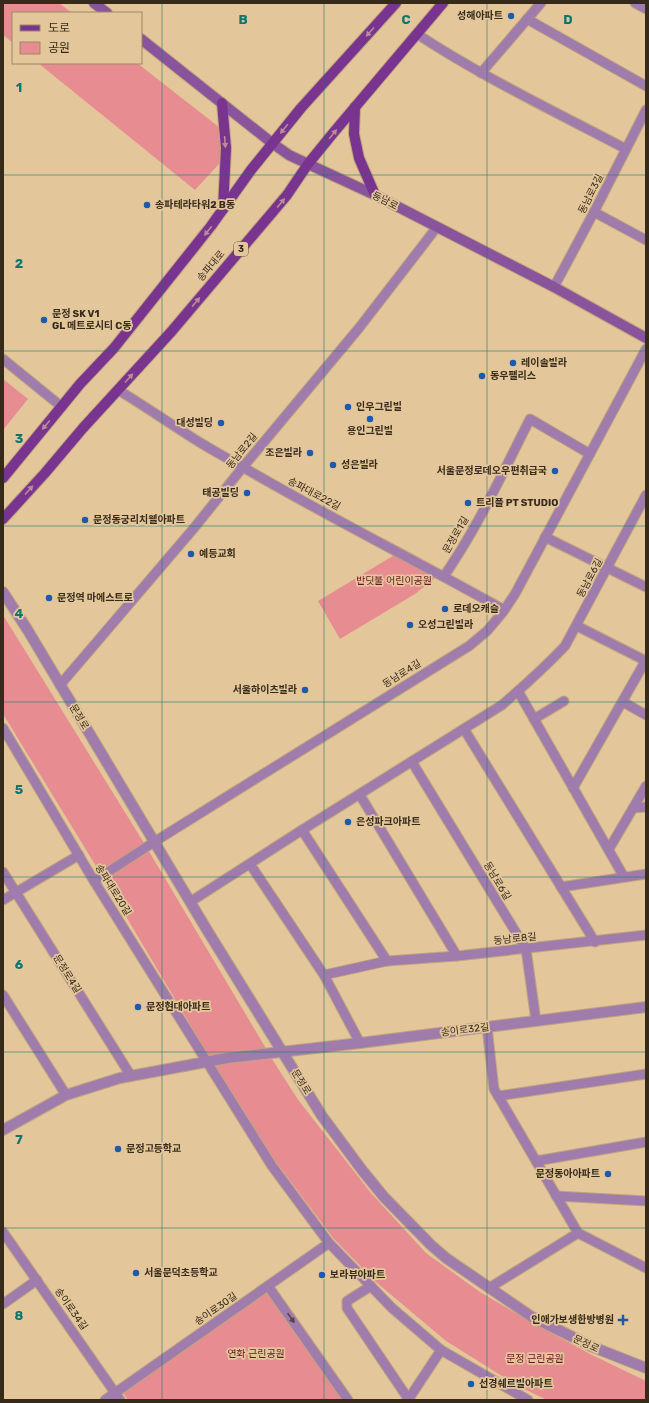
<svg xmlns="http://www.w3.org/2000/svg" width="649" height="1403" viewBox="0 0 649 1403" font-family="Rubik,'Noto Sans KR',sans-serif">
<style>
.green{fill:#e78d91}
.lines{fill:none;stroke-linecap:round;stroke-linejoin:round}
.minor-casing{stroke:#bea47f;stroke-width:11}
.tertiary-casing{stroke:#bea47f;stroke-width:12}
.secondary-casing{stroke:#bea47f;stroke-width:12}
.primary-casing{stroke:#bea47f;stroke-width:12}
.minor{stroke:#a07cac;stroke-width:9}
.tertiary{stroke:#a07cac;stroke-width:10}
.secondary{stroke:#89549b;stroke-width:10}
.primary{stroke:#78348e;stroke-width:10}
.oneway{fill:#b98c96}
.oneway2{fill:#564346}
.grid{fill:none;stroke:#0f766e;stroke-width:1;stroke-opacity:0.55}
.poi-dot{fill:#1c5aab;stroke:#e4c69b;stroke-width:1.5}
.labels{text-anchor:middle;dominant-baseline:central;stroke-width:3.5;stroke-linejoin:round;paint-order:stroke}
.shield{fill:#e4c69b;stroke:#6a5a41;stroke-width:1}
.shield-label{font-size:9px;font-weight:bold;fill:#362b1a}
.poi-label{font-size:10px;font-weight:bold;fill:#362b1a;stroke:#e4c69b;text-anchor:start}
.street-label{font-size:10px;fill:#362b1a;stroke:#e4c69b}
.park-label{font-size:10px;fill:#6a1222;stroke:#e4c69b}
.grid-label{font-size:13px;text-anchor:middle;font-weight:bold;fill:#0f766e;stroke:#e4c69b;stroke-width:3.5;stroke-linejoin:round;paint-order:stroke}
</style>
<rect width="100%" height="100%" fill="#e4c69b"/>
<g class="green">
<polygon points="3,3 59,3 72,13 13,13 13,43 3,35"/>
<polygon points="38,63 137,63 224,131 230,152 195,190"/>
<polygon points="3,379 28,399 3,430"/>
<polygon points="396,554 434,575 435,578 415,594 340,639 318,601"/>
<polygon points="3,615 144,843 277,1067 299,1101 371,1193 426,1253 480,1292 531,1322 592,1355 646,1381 646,1400 547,1400 518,1386 446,1341 376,1282 334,1239 275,1161 207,1053 99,871 3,714"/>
<polygon points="268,1291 343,1400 128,1400 121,1390"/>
</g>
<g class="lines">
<defs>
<g id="minor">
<polyline points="635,3 646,9"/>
<polyline points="527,19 646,86"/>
<path d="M417,34C484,78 556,112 626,149"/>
<polyline points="481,73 541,3"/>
<polyline points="594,212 646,240"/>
<polyline points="554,287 594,212 646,110"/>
<polyline points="3,359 62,407"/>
<path d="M118,390C140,403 160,417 182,431C201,444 221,455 241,466C328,517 417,561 504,610"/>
<polyline points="545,537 646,587"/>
<path d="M444,576C478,527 503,472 530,419L590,454"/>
<polyline points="577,626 646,661"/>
<polyline points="60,685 194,528 243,467 359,328 437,227"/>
<polyline points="518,691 624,877"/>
<polyline points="623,702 646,715"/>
<polyline points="534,719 564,701"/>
<polyline points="3,728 94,881 272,1166 329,1243 392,1308 441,1350 528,1400"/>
<polyline points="464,729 595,942"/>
<polyline points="412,762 526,949 536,1021"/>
<polyline points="573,788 646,660"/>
<polyline points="360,795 457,956"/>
<polyline points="633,808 646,807"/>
<polyline points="302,830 387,961"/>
<polyline points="609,849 646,786"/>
<polyline points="250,864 324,975 360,1043"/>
<polyline points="3,872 131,1076"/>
<polyline points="94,881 154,842 469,646 487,631 503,612 515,594 646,349"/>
<polyline points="561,887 646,874"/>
<polyline points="3,900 79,855"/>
<path d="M190,902L302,830L502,705C524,686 545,667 565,646L646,495"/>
<polyline points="324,975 387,961 457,956 646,935"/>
<polyline points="3,995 66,1095"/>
<polyline points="487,1027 494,1089 578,1233 646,1268"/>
<polyline points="498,1096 646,1074"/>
<polyline points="536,1161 646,1142"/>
<polyline points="556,1196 646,1201"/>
<polyline points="3,1232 120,1400"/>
<polyline points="268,1286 348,1400"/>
<polyline points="371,1286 347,1301 347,1308 409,1400"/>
<polyline points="489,1288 578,1233"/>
<polyline points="3,1304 37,1280"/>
<polyline points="105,1400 329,1243"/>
<polyline points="408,1400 441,1350"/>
</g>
<g id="tertiary">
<polyline points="3,592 27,629 207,930 322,1116 362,1170 384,1197 431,1245 446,1258 532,1317 593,1347 646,1368"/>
<polyline points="3,1130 66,1095 120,1078 227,1058 360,1043 646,1007"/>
</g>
<g id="secondary">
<polyline points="94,3 107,13"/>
<polyline points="141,39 272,143 289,155 308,164 375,195 554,287 646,338"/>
</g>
<g id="primary">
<polyline points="222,103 226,148 223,209"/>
<polyline points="355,107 354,134 359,158 375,195"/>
<polyline points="3,478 80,384 114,348 211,226 251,170 301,108 396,3"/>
<polyline points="3,519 45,473 83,428 171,332 287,195 308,164 334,132 443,3"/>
</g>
</defs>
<use href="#minor" class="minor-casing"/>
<use href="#tertiary" class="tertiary-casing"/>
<use href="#secondary" class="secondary-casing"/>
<use href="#primary" class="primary-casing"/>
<use href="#minor" class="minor"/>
<use href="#tertiary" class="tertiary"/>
<use href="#secondary" class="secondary"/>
<use href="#primary" class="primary"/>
</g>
<defs><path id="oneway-solid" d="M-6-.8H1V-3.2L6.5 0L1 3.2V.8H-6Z"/></defs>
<g class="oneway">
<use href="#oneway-solid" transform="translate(370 32) rotate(132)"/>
<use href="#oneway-solid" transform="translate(284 129) rotate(129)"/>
<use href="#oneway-solid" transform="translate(333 134) rotate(-51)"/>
<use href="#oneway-solid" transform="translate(225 142) rotate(86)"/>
<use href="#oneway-solid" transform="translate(281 203) rotate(-50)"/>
<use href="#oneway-solid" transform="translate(208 231) rotate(128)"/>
<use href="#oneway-solid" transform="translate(196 302) rotate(-50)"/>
<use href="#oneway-solid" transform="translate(129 378) rotate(-48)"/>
<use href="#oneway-solid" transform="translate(46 425) rotate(130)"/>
<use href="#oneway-solid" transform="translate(29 490) rotate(-48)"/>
</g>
<use class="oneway2" href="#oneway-solid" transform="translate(291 1318) rotate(55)"/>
<path class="grid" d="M162,3V1400M324,3V1400M487,3V1400M3,175H646M3,351H646M3,526H646M3,702H646M3,877H646M3,1052H646M3,1228H646"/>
<g class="poi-dot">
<circle cx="511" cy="16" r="4"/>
<circle cx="147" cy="205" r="4"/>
<circle cx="44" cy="320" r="4"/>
<circle cx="513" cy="363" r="4"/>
<circle cx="482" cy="376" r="4"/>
<circle cx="348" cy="407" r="4"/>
<circle cx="370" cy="419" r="4"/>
<circle cx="221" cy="423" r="4"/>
<circle cx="310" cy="453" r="4"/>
<circle cx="333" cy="465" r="4"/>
<circle cx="555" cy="471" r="4"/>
<circle cx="247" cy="493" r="4"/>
<circle cx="468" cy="503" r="4"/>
<circle cx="85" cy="520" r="4"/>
<circle cx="191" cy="554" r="4"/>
<circle cx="49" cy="598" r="4"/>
<circle cx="445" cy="609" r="4"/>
<circle cx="410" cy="625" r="4"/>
<circle cx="305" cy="690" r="4"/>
<circle cx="348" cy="822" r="4"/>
<circle cx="138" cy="1007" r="4"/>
<circle cx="118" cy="1149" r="4"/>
<circle cx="608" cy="1174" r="4"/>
<circle cx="136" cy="1273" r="4"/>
<circle cx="322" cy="1275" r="4"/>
<path d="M621 1314h4v4h4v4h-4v4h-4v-4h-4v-4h4z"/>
<circle cx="471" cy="1384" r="4"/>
</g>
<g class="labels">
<rect class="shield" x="234" y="242" width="14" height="14" rx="3"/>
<g class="shield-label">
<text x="241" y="249">3</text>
</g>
<g class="poi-label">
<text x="503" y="16" text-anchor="end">성해아파트</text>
<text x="155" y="205">송파테라타워2 B동</text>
<text x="52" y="314">문정 SK V1<tspan x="52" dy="12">GL 메트로시티 C동</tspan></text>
<text x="521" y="363">레이솔빌라</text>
<text x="490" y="376">동우팰리스</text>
<text x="356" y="407">인우그린빌</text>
<text x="213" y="423" text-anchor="end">대성빌딩</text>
<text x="370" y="431" text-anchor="middle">용인그린빌</text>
<text x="302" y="453" text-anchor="end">조은빌라</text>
<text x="341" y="465">성은빌라</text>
<text x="547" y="471" text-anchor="end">서울문정로데오우편취급국</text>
<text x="239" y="493" text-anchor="end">태공빌딩</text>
<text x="476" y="503">트리플 PT STUDIO</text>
<text x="93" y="520">문정동궁리치웰아파트</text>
<text x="199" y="554">예등교회</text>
<text x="57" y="598">문정역 마에스트로</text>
<text x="453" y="609">로데오캐슬</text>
<text x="418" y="625">오성그린빌라</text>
<text x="297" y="690" text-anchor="end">서울하이츠빌라</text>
<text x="356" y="822">은성파크아파트</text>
<text x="146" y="1007">문정현대아파트</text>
<text x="126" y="1149">문정고등학교</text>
<text x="600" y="1174" text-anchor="end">문정동아아파트</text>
<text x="144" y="1273">서울문덕초등학교</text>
<text x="330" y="1275">보라뷰아파트</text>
<text x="614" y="1320" text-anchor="end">인애가보생한방병원</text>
<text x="479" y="1384">선경쉐르빌아파트</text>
</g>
<g class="street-label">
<text transform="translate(591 194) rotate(-63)">동남로3길</text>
<text transform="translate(385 201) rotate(27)">동남로</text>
<text transform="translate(211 266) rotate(-50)">송파대로</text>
<text transform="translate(242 451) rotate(-51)">동남로2길</text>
<text transform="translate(314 494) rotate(28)">송파대로22길</text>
<text transform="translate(456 535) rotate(-60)">문정로1길</text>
<text transform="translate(590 578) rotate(-62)">동남로6길</text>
<text transform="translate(402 674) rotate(-32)">동남로4길</text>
<text transform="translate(79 717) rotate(59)">문정로</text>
<text transform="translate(497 881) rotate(59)">동남로6길</text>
<text transform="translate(113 890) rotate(58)">송파대로20길</text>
<text transform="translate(515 939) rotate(-6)">동남로8길</text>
<text transform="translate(67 974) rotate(58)">문정로4길</text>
<text transform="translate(465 1030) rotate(-7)">송이로32길</text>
<text transform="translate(301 1082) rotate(58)">문정로</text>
<text transform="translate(71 1309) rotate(55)">송이로34길</text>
<text transform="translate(216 1309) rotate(-35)">송이로30길</text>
<text transform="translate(586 1344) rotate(25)">문정로</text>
</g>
<g class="park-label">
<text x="394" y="581">반딧불 어린이공원</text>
<text x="256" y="1354">연화 근린공원</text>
<text x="535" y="1359">문정 근린공원</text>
</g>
</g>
<g class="grid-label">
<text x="243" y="24">B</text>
<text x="406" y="24">C</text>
<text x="568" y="24">D</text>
<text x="19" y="92">1</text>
<text x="19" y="268">2</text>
<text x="19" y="443">3</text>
<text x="19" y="618">4</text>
<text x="19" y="794">5</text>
<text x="19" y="969">6</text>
<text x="19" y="1144">7</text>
<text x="19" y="1320">8</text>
</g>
<rect width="649" height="1403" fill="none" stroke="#362b1a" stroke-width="8"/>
<rect x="12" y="12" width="130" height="52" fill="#e4c69b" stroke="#9e8867"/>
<rect x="20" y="25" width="20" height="6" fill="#78348e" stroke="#9e8867"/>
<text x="48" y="32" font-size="12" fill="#362b1a">도로</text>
<rect x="20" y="42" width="20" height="12" fill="#e78d91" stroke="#9e8867"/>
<text x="48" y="52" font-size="12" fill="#362b1a">공원</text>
</svg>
